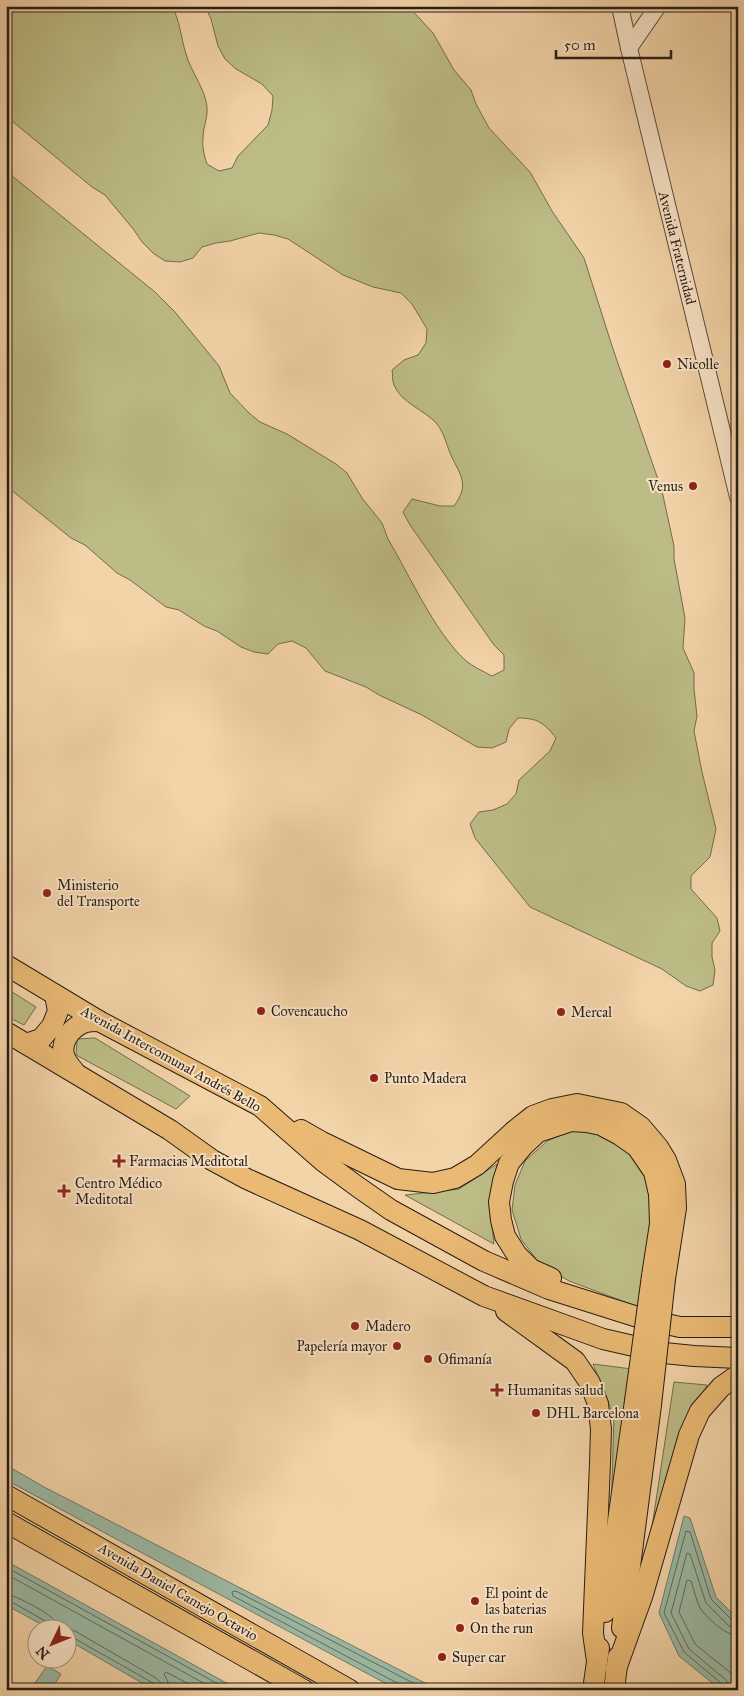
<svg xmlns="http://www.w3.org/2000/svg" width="744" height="1696" viewBox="0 0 744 1696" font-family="'IM FELL Great Primer',serif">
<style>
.green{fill:#bdbc86;stroke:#726c4d}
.water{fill:#9cb9a4;stroke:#6e7b6a}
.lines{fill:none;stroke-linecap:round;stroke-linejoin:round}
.shore{stroke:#626b5c;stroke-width:1}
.stream{stroke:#6e7b6a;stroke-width:4.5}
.minor-casing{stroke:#5b4a39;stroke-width:18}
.major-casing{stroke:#281d14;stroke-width:22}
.minor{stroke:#f7e2c6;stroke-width:16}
.major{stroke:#eaba74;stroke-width:20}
.major-bridge-casing{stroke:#281d14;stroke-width:22;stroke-linecap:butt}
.major-bridge{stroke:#eaba74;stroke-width:20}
.poi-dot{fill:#8f2418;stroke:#f7e2c6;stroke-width:2}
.labels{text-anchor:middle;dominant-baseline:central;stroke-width:4;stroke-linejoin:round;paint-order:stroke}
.street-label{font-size:14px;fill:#281d14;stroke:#f7e2c6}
.poi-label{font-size:14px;fill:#281d14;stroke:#f7e2c6;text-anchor:start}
</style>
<rect width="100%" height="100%" fill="#f3d3a8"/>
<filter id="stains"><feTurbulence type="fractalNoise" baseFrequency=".004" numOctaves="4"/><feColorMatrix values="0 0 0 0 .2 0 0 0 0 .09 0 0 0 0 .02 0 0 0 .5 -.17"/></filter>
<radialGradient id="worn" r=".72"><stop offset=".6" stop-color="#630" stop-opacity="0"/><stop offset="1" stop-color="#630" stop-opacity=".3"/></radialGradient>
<g class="green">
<path d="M6,6H172C180,21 181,38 186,54C191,72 205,88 207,107C208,118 203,127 203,138C202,147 204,155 207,164L219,171L232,168L238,156L268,125L272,110L273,96L262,84L236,69L225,59L218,46L211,19L205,6H408L433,33L454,70L471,90L476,104L489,128L530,172L552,211L584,258L613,349L662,491L674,546V559L685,618L683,648L694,673V689L697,716L694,731L702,772L716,829L710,857L691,876V889L717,918L720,931L712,943V957L715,970L713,985L700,991L686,986L662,969L530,907L475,838L470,824L479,812L493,810L507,804L516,794L519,780L550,751L556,738C544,723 538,718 518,718L509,729L506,742L492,748L477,747L422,715L379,695L366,687L325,671L306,648L292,641L278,644L268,654L254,652L241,647L217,631L204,626L179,610L166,607L130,580L117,573L85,545L71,538L10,489L6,482V171L155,292L175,312L219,366L230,393L249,413L260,422L287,434L336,464L347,473L362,498L382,523L388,539C410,576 434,631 465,660C473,667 483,671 492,676L504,670V655L494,645L410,525L403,512L412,499L440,506H454C471,483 459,474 450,453C446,443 444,433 437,424C425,410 401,403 394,385C392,381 393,374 392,370L404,360L418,355L426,343L427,329L412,304L401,293L373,287L343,275L288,239L274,235L259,233L230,241L216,243L202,247L193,258L180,262L165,261L153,253L142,242L134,230L105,195L92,187L6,116Z"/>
<polygon points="6,988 36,1007 24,1025 6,1016"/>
<polygon points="95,1038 190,1096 176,1109 76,1055 77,1039"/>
<polygon points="578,1128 602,1131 641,1162 656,1212 641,1308 569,1281 539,1263 521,1239 512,1210 515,1185 525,1161 547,1141"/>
<polygon points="497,1164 490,1206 494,1244 405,1195 459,1189"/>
<polygon points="593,1364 632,1369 611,1515 614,1417"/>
<polygon points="674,1382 707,1385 650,1540"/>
</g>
<g class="water">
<polygon points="6,1465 44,1487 425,1683 423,1690 398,1690 6,1480"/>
<polygon points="684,1516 690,1518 716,1597 738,1619 738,1690 721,1690 679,1656 659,1613"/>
<polygon points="6,1561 239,1690 154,1690 68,1640 68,1628 48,1628 6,1605"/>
<polygon points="47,1666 61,1674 51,1690 30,1690"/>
</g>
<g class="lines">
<g class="shore">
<polyline points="6,1567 229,1690"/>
<polyline points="6,1574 216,1690"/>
<path d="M6,1594C15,1595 49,1613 54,1620C56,1624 55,1625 56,1628"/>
<polyline points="6,1601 10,1601 47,1622 49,1628"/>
<polyline points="68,1630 75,1631 156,1678 161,1683 162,1690"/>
<polyline points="68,1636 72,1637 153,1683 156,1690"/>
<polyline points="169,1690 168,1682 164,1674 166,1672 200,1690"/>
<polyline points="399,1690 397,1683 233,1596 232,1592 236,1591 417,1685 419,1690"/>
<polyline points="724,1690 722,1684 684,1652 664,1613 686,1531 690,1532 711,1599 732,1620 738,1622"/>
<polyline points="730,1690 726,1680 689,1649 671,1613 687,1553 690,1554 706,1603 729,1626 738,1628"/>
<path d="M737,1690L736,1681L732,1674L695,1644L679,1612L687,1580L691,1581C694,1589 696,1600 700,1608C707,1618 725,1635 738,1636"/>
</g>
<polyline class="stream" points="734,1187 738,1185"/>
<defs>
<g id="minor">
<polyline points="620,6 629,48"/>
<polyline points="658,6 629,48 738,497"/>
</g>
<g id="major">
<polyline points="6,965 99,1021 260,1106 324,1162 358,1187 391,1210 484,1261 549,1289 644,1319 680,1327 738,1327"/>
<polyline points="6,1032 170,1130 212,1160 247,1179 360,1230 484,1296 603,1339 664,1353 694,1356 738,1358"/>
<polyline points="26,1044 41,1039 52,1026 58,1011 55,995"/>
<path d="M74,1071C71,1067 67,1063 65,1058C59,1043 70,1029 83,1023C88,1021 94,1021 99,1021"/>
<polyline points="301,1130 322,1142 398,1179 433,1183 455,1178 477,1165 514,1131 533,1116 552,1109 577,1104 621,1113 641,1127 658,1147 666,1160 675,1184 676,1208 665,1279"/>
<polyline points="551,1278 531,1269 517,1255 505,1236 501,1220 499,1202 503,1181 509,1163 523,1146 538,1132 571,1121 587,1122 601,1125 620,1135 637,1147 654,1172 659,1194 660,1224 652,1276"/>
<polyline points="506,1311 575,1361 590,1383 598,1404 601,1429 600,1463 593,1633 597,1661"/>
<polyline points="6,1495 350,1690"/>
<polyline points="6,1522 304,1690"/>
<polyline points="605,1612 635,1401"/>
<polyline points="622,1628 651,1405"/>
<polyline points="616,1669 643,1594 689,1435 700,1411 721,1387 738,1375"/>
<polyline points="593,1690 599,1648"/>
<polyline points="614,1690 618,1657"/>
</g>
</defs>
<use href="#minor" class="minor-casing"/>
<use href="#major" class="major-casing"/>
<use href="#minor" class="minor"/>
<use href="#major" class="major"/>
<defs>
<g id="major-bridge">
<polyline points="635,1401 652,1276"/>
<polyline points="651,1405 665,1279"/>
</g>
</defs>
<use href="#major-bridge" class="major-bridge-casing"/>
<use href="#major-bridge" class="major-bridge"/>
</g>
<g class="poi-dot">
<circle cx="667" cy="364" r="5"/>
<circle cx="693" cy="486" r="5"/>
<circle cx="47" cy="893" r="5"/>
<circle cx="261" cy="1011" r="5"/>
<circle cx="561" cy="1012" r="5"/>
<circle cx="374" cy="1078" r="5"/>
<path d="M116.5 1153.5h5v5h5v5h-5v5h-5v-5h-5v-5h5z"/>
<path d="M61.5 1183.5h5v5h5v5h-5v5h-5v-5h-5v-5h5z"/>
<circle cx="355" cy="1326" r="5"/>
<circle cx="397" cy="1346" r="5"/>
<circle cx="428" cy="1359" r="5"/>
<path d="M494.5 1382.5h5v5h5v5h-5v5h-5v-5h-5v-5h5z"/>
<circle cx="536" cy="1413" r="5"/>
<circle cx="475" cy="1601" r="5"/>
<circle cx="460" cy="1628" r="5"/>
<circle cx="442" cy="1657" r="5"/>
</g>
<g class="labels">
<g class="street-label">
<text transform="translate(677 248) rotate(76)">Avenida Fraternidad</text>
<text transform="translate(171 1059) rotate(29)">Avenida Intercomunal Andrés Bello</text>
<text transform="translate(178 1592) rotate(30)">Avenida Daniel Camejo Octavio</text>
</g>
<g class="poi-label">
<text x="677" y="364">Nicolle</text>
<text x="683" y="486" text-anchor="end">Venus</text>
<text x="57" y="885">Ministerio<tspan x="57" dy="16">del Transporte</tspan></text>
<text x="271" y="1011">Covencaucho</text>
<text x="571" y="1012">Mercal</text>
<text x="384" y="1078">Punto Madera</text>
<text x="129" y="1161">Farmacias Meditotal</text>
<text x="75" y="1183">Centro Médico<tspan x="75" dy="16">Meditotal</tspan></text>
<text x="365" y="1326">Madero</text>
<text x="387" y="1346" text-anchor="end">Papelería mayor</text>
<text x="438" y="1359">Ofimanía</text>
<text x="507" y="1390">Humanitas salud</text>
<text x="546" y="1413">DHL Barcelona</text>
<text x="485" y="1593">El point de<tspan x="485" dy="16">las baterias</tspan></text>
<text x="470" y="1628">On the run</text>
<text x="452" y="1657">Super car</text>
</g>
</g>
<rect width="744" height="1696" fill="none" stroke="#f3d3a8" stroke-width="25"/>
<rect x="8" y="8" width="729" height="1681" fill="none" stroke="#281d14" stroke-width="2.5"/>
<rect x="12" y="12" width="719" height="1671" fill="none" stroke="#281d14"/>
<g transform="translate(52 1644) rotate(227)"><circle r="24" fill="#f7e2c6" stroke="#a4937f"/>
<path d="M0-4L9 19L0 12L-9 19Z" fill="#8f2418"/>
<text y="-8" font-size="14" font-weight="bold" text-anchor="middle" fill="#281d14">N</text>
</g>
<path d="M556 50v8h115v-8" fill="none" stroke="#281d14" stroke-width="2.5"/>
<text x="564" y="50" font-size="15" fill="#281d14" stroke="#f7e2c6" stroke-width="4" paint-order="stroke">50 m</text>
<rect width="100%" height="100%" filter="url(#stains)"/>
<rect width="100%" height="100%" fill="url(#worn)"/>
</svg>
